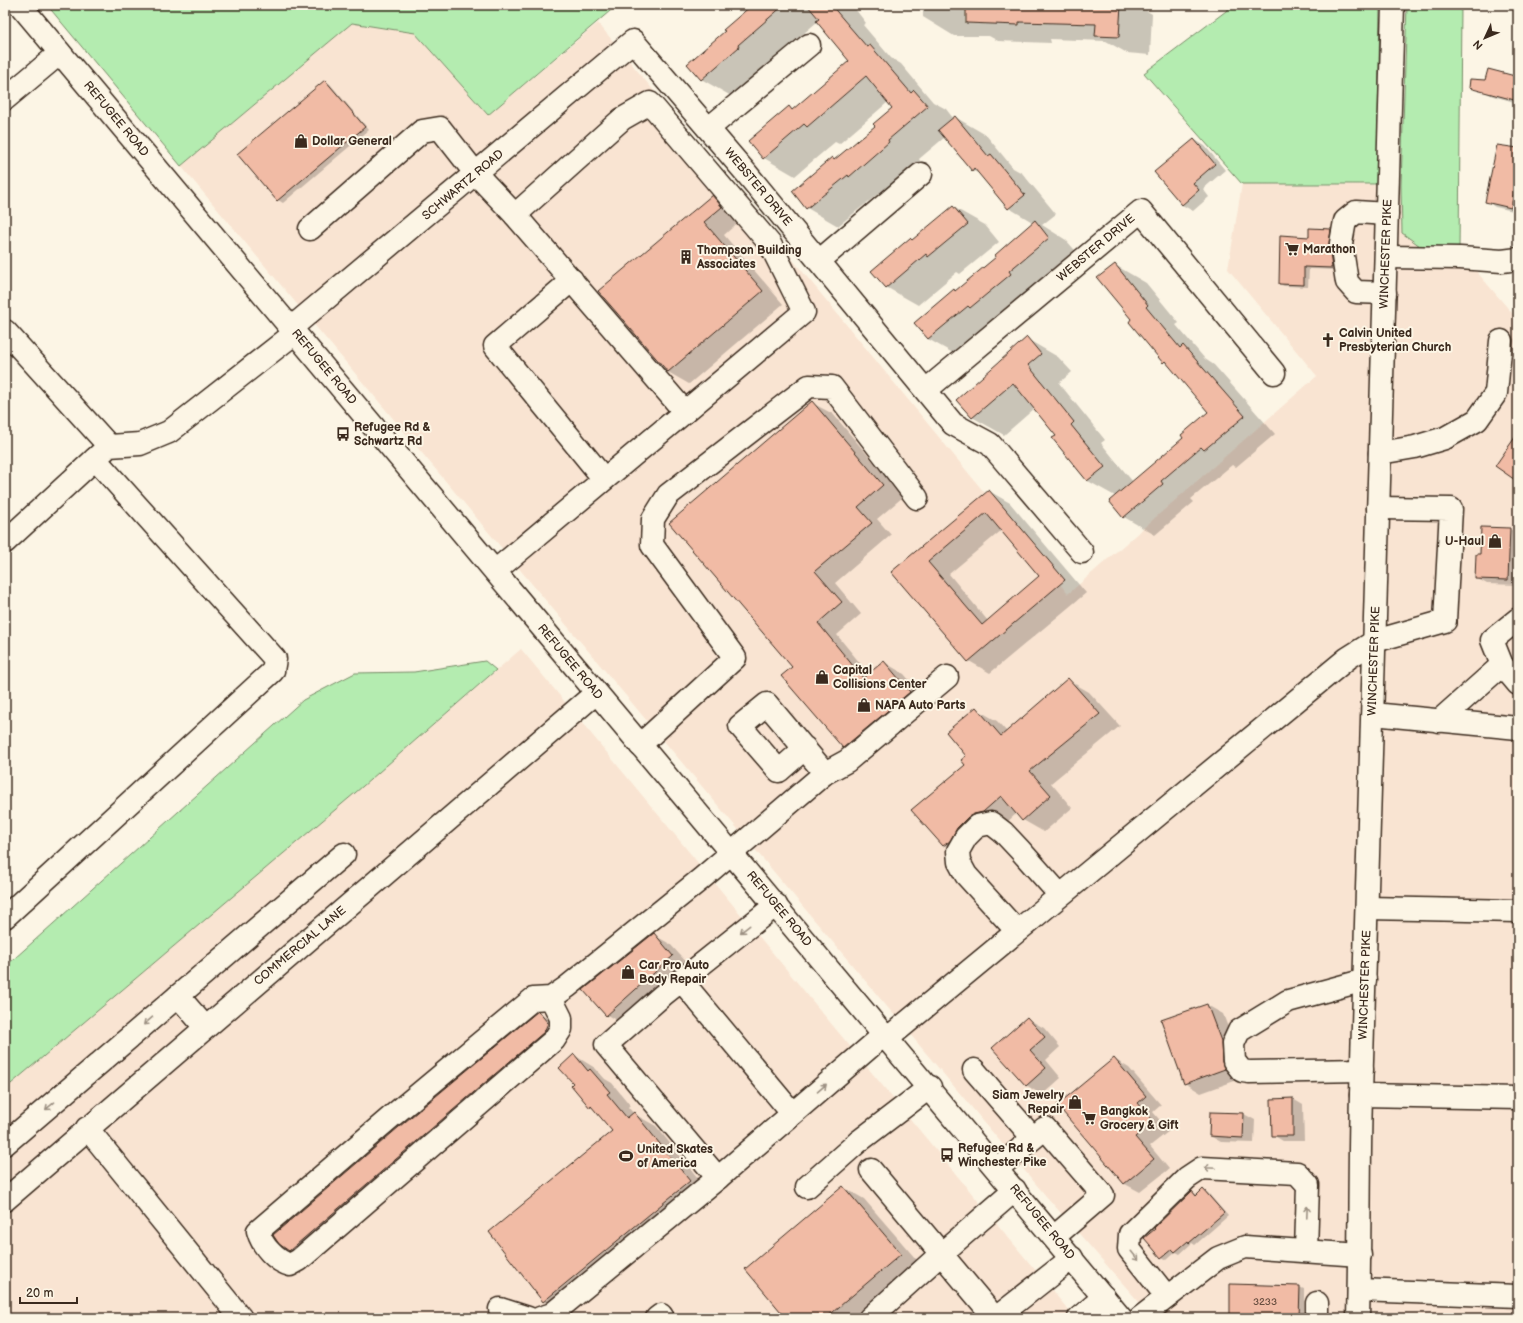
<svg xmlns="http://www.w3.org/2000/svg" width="1523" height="1323" viewBox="0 0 1523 1323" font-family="'Balsamiq Sans',sans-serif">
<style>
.built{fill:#f9e4d2}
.green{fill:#b4ecb0;stroke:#788b67}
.shadow{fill:#0003;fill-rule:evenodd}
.building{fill:#f1bba5;stroke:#3b2a1e;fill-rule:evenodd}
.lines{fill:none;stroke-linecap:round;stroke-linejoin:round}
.minor-casing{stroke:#3b2a1e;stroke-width:25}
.major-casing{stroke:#3b2a1e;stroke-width:25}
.minor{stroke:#fcf5e5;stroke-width:22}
.major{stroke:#fcf5e5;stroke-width:22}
.oneway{stroke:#9c9082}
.labels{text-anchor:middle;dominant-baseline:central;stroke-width:4;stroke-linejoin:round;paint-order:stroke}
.number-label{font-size:10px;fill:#684e40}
.street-label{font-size:12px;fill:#3b2a1e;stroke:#fcf5e5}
.poi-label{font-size:12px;font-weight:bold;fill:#3b2a1e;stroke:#fcf5e5;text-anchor:start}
</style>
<rect width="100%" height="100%" fill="#fcf5e5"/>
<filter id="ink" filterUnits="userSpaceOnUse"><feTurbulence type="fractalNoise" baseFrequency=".025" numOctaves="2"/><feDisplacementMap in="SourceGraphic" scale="8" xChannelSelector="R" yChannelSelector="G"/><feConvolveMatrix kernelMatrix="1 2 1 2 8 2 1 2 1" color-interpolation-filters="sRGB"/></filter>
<g filter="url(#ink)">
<g class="built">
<polygon points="352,23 415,33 488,115 598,23 1068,594 1317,376 1228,269 1242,184 1401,185 1402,233 1459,251 1518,320 1518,1318 1153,1318 1046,1196 181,166"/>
<polygon points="521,649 1075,1318 5,1318 5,1089 355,793"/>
</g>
<g class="green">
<polygon points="47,5 617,5 488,115 415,33 352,23 181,166"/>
<polygon points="1234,5 1380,5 1377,184 1242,184 1144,73"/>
<polygon points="1407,5 1461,5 1459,251 1420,246 1402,233 1401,185"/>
<polygon points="485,661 496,670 355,793 5,1089 5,967 303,700 355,673 414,672"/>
</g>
<g class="shadow">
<polygon points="754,5 852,5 866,23 863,25 891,58 901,64 933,102 946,109 953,118 955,117 986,135 1013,168 1022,173 1056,214 1042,225 1066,240 1080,256 960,357 928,339 954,290 956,291 998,257 1034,223 1009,208 981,175 972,170 945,137 919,159 920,161 881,194 879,193 838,226 807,208 833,159 836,160 877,126 894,108 888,102 839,144 835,142 795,176 764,158 790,108 793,110 851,61 817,22 769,63 770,65 733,97 701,79 726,31"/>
<polygon points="923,5 1148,5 1147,11 1152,14 1150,55 1127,53 1106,41 1050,39 1051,43 998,41 989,36 954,36 923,17"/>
<polygon points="1488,70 1518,78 1518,103 1493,96 1483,91"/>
<polygon points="325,81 330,84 369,130 283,203 278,200"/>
<polygon points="1195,140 1205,146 1225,170 1203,189 1209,197 1193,211 1182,205"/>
<polygon points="1518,146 1518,212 1495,207 1486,201"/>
<polygon points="712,196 733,208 742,219 724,235 783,304 689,384 668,372 600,291"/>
<polygon points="953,207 985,225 999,242 960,274 957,272 918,305 886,287 913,241"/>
<polygon points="1331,230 1335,232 1337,270 1309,269 1308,287 1284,286 1280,284 1310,238"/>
<polygon points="1115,265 1146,283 1179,323 1176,325 1205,359 1214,365 1275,434 1236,467 1232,465 1191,499 1194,502 1155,535 1124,517 1115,496 1088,481 1054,439 1057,436 1035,408 1004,435 972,417 1027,339 1058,357 1072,372 1059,383 1105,440 1101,443 1133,482 1185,438 1210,412 1172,367 1164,362 1130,322 1133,319"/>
<polygon points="812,403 833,414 903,497 877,519 891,535 835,583 861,614 837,635 869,674 884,662 904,674 930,704 864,759 843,748 794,667"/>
<path d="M989,491L1010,503L1086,593L990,673L969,661L892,572ZM1002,530L1041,576L988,621L949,574Z"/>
<polygon points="1482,528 1510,529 1518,533 1518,585 1487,584 1476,578 1481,555"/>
<polygon points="1068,680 1089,692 1120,726 1051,783 1072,808 1044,832 1023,820 1017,813 1005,824 990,829 978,840 971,853 965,857 944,845 966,765 976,709 997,721 1007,732"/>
<polygon points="654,935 670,944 689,965 623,1024 607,1015"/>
<polygon points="1207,1005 1223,1014 1237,1051 1240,1079 1201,1093 1185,1083 1162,1021"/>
<polygon points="538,1012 560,1025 569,1036 566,1044 311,1262 289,1250"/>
<polygon points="1028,1019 1044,1028 1060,1047 1046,1060 1061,1078 1042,1095 1026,1085"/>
<polygon points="574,1055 595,1068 605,1079 612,1083 630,1105 628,1107 634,1114 656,1126 710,1193 565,1314 543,1301 614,1131 597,1110 590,1107 574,1083"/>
<polygon points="1114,1059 1129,1068 1161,1105 1153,1112 1169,1131 1150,1146 1169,1169 1140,1192 1125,1184"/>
<polygon points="1293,1099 1303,1105 1304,1141 1283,1141 1273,1135"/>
<polygon points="1211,1113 1244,1114 1255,1120 1254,1143 1221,1142 1210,1136"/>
<polygon points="843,1187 864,1199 922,1266 861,1318 788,1318"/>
<polygon points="1204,1190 1208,1193 1228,1216 1195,1245 1192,1243 1180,1254 1176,1252 1167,1260 1162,1257 1192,1192 1198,1195"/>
<polygon points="1299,1287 1304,1289 1304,1318 1231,1318"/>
<polygon points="946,1315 951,1318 942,1318"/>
</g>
<g class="building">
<polygon points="752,5 784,5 738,45 739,47 701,80 687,64 725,31 723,30"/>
<polygon points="807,5 831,5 867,47 870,45 911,93 914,90 928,106 888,140 889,142 849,177 848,175 806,209 792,191 832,157 834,160 875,126 873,124 892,108 866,76 807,127 804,124 763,159 748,141 789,106 792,110 849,61 816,21 819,19"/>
<polygon points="966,5 1121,5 1119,37 1095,36 1096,24 1019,22 1019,25 966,23"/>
<polygon points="1488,69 1515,76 1513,84 1518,84 1518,101 1469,88 1470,79 1485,80"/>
<polygon points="325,80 365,127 277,201 237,154"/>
<polygon points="955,116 988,156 991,154 1025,195 1008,209 974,168 972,171 938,130"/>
<polygon points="1194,139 1215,164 1193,183 1199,190 1182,205 1154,172"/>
<polygon points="1497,145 1518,148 1518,188 1515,187 1511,208 1485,202"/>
<polygon points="712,195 722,207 704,222 763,291 668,372 598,291"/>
<polygon points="953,206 968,224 928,257 926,254 886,288 871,271 910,238 912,240"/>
<polygon points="1035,220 1049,238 1009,271 1011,274 970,308 968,306 928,339 914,323 954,289 955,291 996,257 995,255"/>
<polygon points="1309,228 1331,229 1329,245 1332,268 1304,267 1304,285 1279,284 1280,235 1309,237"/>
<polygon points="1115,264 1148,305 1146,307 1180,348 1183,345 1245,416 1204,450 1201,447 1161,481 1163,484 1123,518 1109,501 1183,438 1181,435 1208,412 1165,361 1163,363 1129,322 1131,319 1097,278"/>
<polygon points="1027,337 1041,354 1028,365 1074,422 1071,425 1105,467 1087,481 1052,438 1056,436 1013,383 972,418 956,400"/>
<polygon points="812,401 883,485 858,507 872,523 815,571 842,602 818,623 863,678 884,661 910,692 843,748 781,676 792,667 669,523"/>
<polygon points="1518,433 1518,482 1495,466"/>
<path d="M989,490L1065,580L968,662L891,572ZM986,513L1039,576L982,625L928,562Z"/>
<polygon points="1481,527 1510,528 1508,580 1475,579 1476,554 1480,554"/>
<polygon points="1068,678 1100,714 1030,771 1051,795 1022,821 1001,796 983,812 974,814 968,817 957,828 950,841 943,846 911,810 965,765 961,760 966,756 946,732 976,707 1001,736"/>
<polygon points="654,933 673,956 606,1016 583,990"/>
<polygon points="1207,1004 1221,1041 1222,1062 1225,1069 1184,1084 1161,1020"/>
<polygon points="538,1011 548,1023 544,1032 289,1251 279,1244 273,1235 399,1127"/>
<polygon points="1027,1017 1045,1037 1030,1050 1046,1068 1026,1086 992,1048"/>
<polygon points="574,1054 588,1071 590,1069 610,1092 607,1094 627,1118 634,1112 690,1181 543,1302 489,1232 612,1131 591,1106 590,1108 571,1085 573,1083 559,1068"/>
<polygon points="1114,1058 1146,1096 1138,1103 1154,1122 1135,1137 1154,1159 1124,1184 1057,1105"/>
<polygon points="1293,1098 1293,1136 1272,1136 1271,1099"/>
<polygon points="1210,1112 1244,1113 1243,1138 1209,1136"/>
<polygon points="843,1186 901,1254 826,1318 786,1318 745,1269"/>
<polygon points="1203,1189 1224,1213 1189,1243 1188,1241 1175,1252 1172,1249 1161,1258 1144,1238 1155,1229 1154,1228 1192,1191 1196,1196"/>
<polygon points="1230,1284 1300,1286 1299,1318 1230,1318"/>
</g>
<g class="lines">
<defs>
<g id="minor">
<polyline points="5,99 60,53"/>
<polyline points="709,128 809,45"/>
<polyline points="515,215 685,412"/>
<polyline points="310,229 422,131 440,128 476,174 515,215 622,119 650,103 770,244 804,312 495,571"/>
<polyline points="1387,257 1460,258 1502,261 1518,259"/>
<polyline points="819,261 921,174"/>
<polyline points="572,280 495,346 604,479"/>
<polyline points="1385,293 1356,292 1347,282 1341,243 1345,221 1356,212 1387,214"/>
<polyline points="291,328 633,41 747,174 953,424 990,444 1082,552"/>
<polyline points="5,331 109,446"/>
<polyline points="926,390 1141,211 1274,373"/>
<polyline points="1380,453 1415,447 1445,438 1477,420 1496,393 1501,341"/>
<polyline points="5,542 109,446 140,444 169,432 295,333"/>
<polyline points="1502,665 1492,640 1518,619"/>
<polyline points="1373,714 1518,728"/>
<polyline points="1439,721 1502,665 1518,684"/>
<polyline points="640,745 735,658 652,545 653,519 668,495 809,386 832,387 917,498"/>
<polyline points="805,748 779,771 740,726 767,704 825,773"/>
<polyline points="776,905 663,995 606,1045 718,1178 885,1034"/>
<polyline points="1367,908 1518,911"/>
<polyline points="5,917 273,671 275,659 95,459"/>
<polyline points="1017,931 966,875 959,862 958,851 966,837 977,826 991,823 1004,833 1020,850 1060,895"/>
<polyline points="681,980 792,1113"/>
<polyline points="178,996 205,1027"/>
<path d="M551,998L561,1018V1029L554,1040L299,1260L290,1265C276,1261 262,1246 258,1231L391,1117L533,999L551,998L567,987L701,879L825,773L847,761L947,677"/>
<polyline points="888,1038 1348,658 1375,641 1445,621 1451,509 1378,508"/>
<polyline points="974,1070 1033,1138"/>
<polyline points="1362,1070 1249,1072 1242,1071 1234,1061 1233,1044 1239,1031 1288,1001 1365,980"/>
<polyline points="1361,1095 1518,1098"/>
<polyline points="87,1128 241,1318"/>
<polyline points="5,1144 344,854"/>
<polyline points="998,1168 1045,1128 1103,1195 1054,1237"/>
<polyline points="871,1170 995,1318"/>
<polyline points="807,1187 858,1142 930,1087"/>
<polyline points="5,1200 596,693"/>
<polyline points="1359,1290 1518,1296"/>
<polyline points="1167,1297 1129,1249 1130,1234 1187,1178 1202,1168 1297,1173 1308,1185 1306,1251"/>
<polyline points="1317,1303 1317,1318"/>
<polyline points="500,1309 528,1318"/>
<polyline points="540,1318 552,1314 718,1178"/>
<polyline points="657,1318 661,1315 663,1318"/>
<polyline points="870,1318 941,1254 1015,1190"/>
<polyline points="996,1318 1072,1258"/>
<polyline points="1079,1318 1104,1297"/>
<polyline points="1140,1318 1218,1258 1245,1247 1360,1255"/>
</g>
<g id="major">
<path d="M20,5C386,444 756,879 1121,1318"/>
<path d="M1358,1318C1360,1243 1359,1168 1361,1094C1371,731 1383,368 1393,5"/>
</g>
</defs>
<use href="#minor" class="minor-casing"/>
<use href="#major" class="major-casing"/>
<use href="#minor" class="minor"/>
<use href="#major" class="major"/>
</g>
<defs><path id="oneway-shaft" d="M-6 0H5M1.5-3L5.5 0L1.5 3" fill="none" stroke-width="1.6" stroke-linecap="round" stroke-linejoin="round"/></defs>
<g class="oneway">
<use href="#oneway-shaft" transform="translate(745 929) rotate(142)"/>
<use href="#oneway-shaft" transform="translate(148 1021) rotate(139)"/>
<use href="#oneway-shaft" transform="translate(822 1088) rotate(-41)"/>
<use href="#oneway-shaft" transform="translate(50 1106) rotate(140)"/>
<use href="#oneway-shaft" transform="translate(1210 1168) rotate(-177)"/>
<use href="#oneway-shaft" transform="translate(1307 1212) rotate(-88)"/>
<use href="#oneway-shaft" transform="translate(1135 1256) rotate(51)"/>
</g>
</g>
<defs>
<symbol id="shop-bare" viewBox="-9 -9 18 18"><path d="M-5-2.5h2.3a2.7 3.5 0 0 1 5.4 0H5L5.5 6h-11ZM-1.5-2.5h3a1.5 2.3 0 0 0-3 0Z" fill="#3b2a1e" stroke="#fcf5e5" stroke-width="2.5" paint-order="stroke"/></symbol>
<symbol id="supermarket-bare" viewBox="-9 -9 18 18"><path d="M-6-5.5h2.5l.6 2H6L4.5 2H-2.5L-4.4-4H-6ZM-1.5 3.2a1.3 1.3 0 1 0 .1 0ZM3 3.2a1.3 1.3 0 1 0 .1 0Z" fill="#3b2a1e" stroke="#fcf5e5" stroke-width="2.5" paint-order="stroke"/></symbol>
<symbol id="building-bare" viewBox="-9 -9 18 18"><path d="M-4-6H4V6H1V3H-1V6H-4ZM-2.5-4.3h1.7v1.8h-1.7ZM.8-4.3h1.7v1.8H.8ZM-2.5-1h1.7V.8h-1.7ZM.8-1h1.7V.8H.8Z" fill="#3b2a1e" stroke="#fcf5e5" stroke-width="2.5" paint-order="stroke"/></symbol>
<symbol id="church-bare" viewBox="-9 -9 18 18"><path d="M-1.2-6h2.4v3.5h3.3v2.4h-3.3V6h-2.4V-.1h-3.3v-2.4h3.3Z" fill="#3b2a1e" stroke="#fcf5e5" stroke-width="2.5" paint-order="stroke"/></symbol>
<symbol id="bus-bare" viewBox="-9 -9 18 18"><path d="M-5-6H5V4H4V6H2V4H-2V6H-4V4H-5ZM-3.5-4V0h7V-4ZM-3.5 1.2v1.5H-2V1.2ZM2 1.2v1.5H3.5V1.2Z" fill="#3b2a1e" stroke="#fcf5e5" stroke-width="2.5" paint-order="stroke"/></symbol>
<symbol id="stadium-bare" viewBox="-9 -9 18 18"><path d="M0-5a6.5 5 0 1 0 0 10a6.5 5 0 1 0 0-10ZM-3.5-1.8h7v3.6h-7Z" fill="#3b2a1e" stroke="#fcf5e5" stroke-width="2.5" paint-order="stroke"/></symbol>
</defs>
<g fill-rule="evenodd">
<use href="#shop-bare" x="291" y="131" width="20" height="20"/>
<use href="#supermarket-bare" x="1282" y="239" width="20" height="20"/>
<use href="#building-bare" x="676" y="247" width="20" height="20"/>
<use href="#church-bare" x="1318" y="330" width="20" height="20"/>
<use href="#bus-bare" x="333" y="424" width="20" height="20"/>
<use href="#shop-bare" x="1485" y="531" width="20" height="20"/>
<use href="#shop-bare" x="812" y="667" width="20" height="20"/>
<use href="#shop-bare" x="854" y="695" width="20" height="20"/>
<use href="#shop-bare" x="618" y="962" width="20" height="20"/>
<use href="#shop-bare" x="1065" y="1092" width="20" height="20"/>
<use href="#supermarket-bare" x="1079" y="1108" width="20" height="20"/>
<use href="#bus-bare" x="937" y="1145" width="20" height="20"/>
<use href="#stadium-bare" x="616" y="1146" width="20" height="20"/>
</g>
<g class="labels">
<g class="number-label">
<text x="1265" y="1302">3233</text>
</g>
<g class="street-label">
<text transform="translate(116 119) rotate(50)">REFUGEE ROAD</text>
<text transform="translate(463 185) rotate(-40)">SCHWARTZ ROAD</text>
<text transform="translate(758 187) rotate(50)">WEBSTER DRIVE</text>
<text transform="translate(1096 248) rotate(-40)">WEBSTER DRIVE</text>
<text transform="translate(1386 254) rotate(-88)">WINCHESTER PIKE</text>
<text transform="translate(324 367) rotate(50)">REFUGEE ROAD</text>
<text transform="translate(1374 661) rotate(-88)">WINCHESTER PIKE</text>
<text transform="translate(570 662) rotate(50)">REFUGEE ROAD</text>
<text transform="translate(779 909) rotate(50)">REFUGEE ROAD</text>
<text transform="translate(300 946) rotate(-40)">COMMERCIAL LANE</text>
<text transform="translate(1365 985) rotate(-88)">WINCHESTER PIKE</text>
<text transform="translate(1042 1222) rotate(50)">REFUGEE ROAD</text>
</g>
<g class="poi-label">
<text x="312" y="141">Dollar General</text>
<text x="1303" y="249">Marathon</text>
<text x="697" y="250">Thompson Building<tspan x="697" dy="14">Associates</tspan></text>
<text x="1339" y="333">Calvin United<tspan x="1339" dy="14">Presbyterian Church</tspan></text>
<text x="354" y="427">Refugee Rd &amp;<tspan x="354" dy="14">Schwartz Rd</tspan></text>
<text x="1484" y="541" text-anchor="end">U-Haul</text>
<text x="833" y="670">Capital<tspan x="833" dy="14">Collisions Center</tspan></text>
<text x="875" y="705">NAPA Auto Parts</text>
<text x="639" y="965">Car Pro Auto<tspan x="639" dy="14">Body Repair</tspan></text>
<text x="1064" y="1095" text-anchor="end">Siam Jewelry<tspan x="1064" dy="14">Repair</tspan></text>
<text x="1100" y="1111">Bangkok<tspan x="1100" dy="14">Grocery &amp; Gift</tspan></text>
<text x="958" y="1148">Refugee Rd &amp;<tspan x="958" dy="14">Winchester Pike</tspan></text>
<text x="637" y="1149">United Skates<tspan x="637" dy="14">of America</tspan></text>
</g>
</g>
<rect width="1523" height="1323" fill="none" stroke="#fcf5e5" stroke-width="20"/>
<rect x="10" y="10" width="1503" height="1303" fill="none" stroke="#3b2a1e" stroke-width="1.5" filter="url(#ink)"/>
<g transform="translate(1485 38) rotate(226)" stroke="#fcf5e5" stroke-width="3" paint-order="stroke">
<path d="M0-3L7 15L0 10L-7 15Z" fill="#3b2a1e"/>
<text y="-6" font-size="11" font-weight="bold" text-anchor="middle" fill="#3b2a1e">N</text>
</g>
<path d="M20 1297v6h57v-6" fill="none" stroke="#3b2a1e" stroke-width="2"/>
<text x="26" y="1297" font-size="12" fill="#3b2a1e" stroke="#fcf5e5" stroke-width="3" paint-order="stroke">20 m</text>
</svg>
